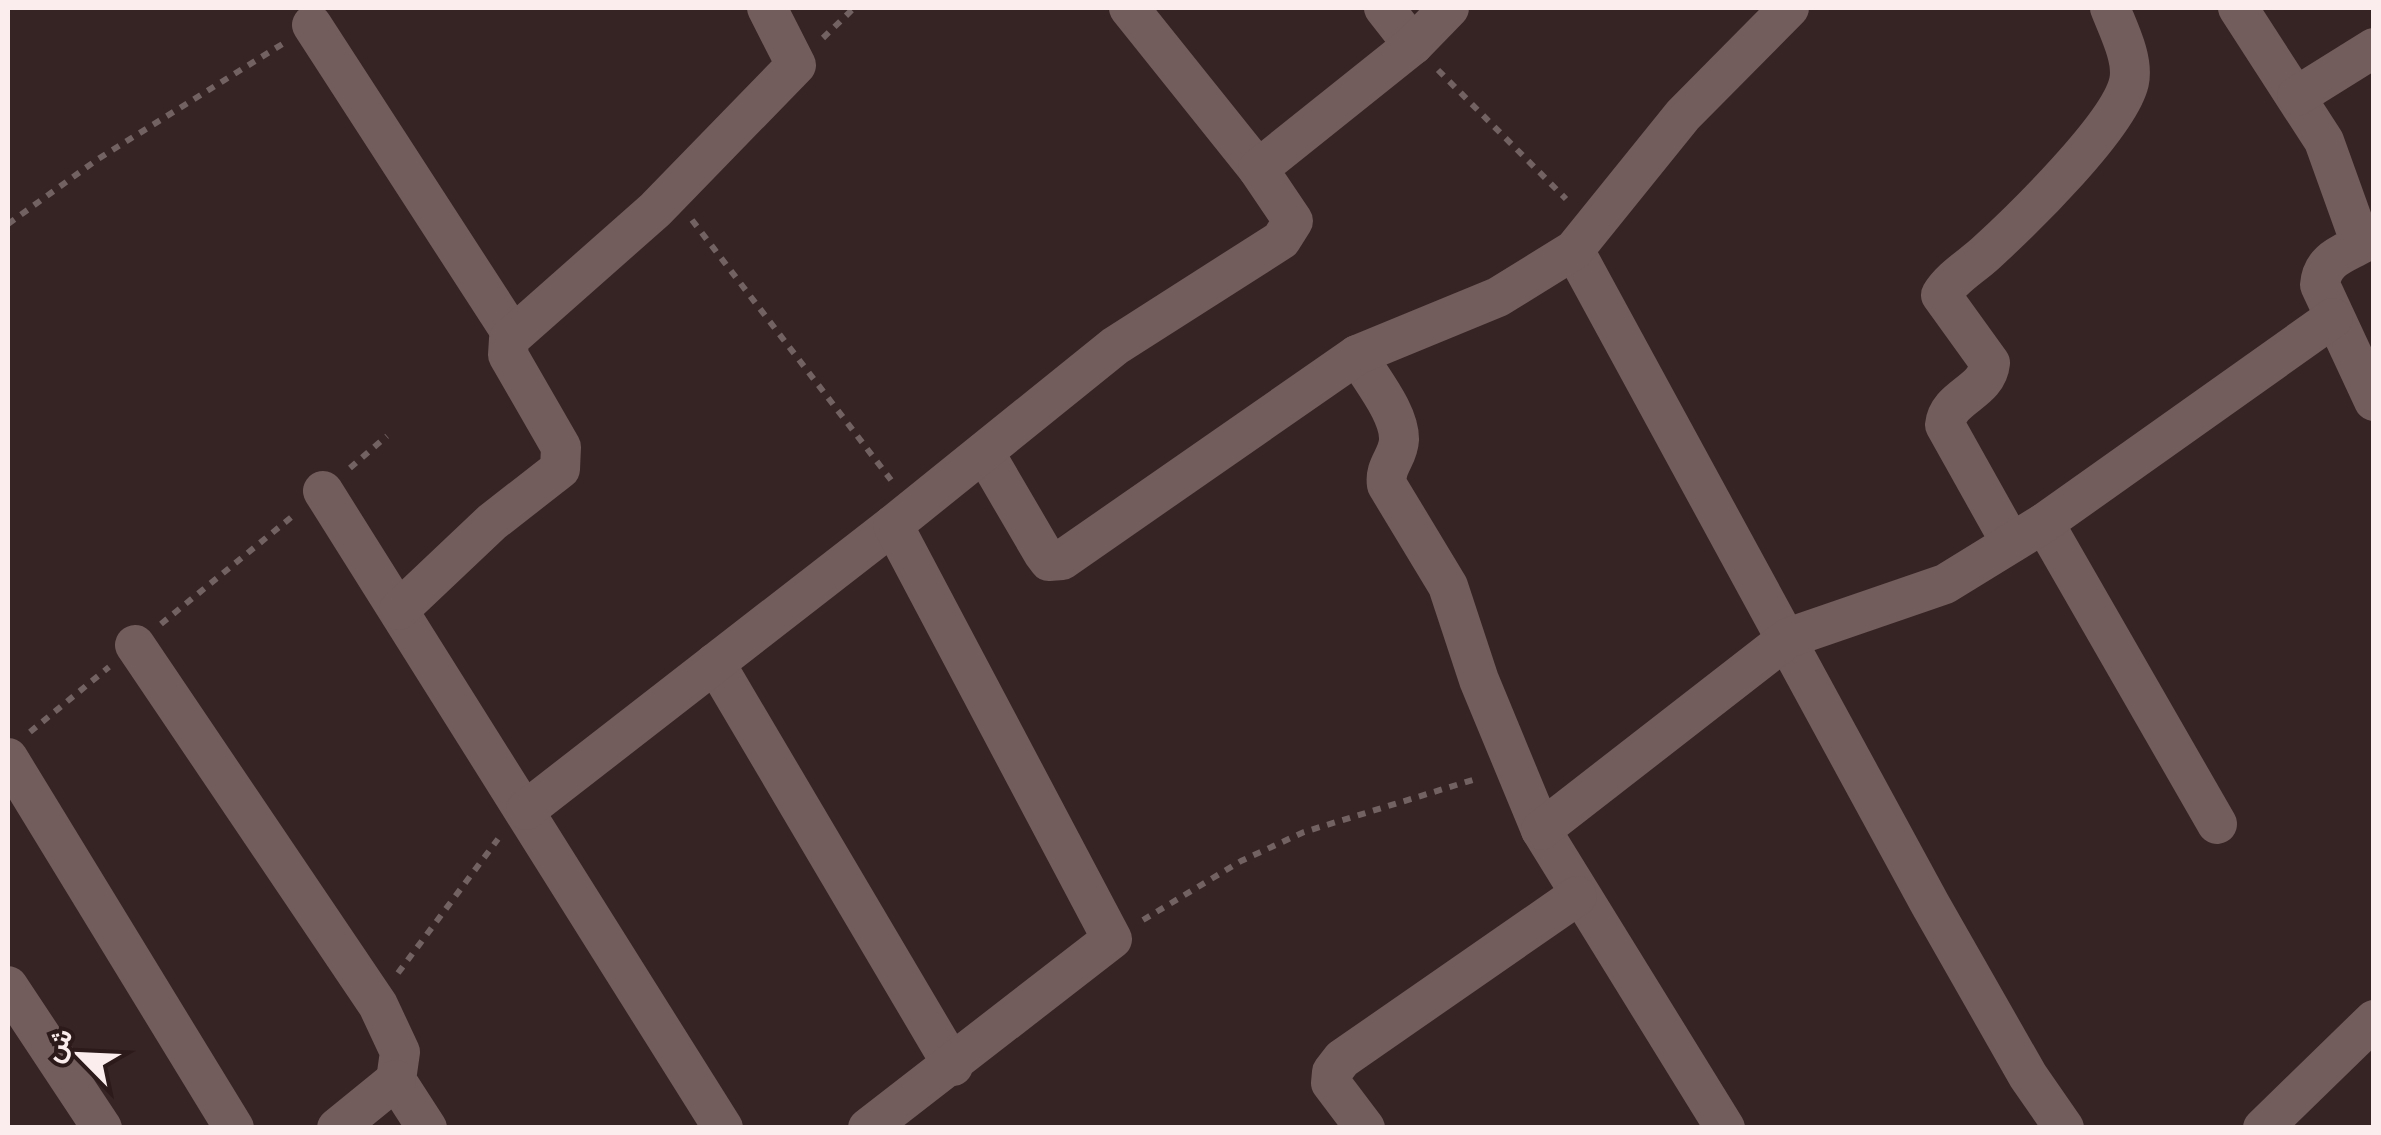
<svg xmlns="http://www.w3.org/2000/svg" width="2381" height="1135" viewBox="0 0 2381 1135" font-family="Cabin,Vazirmatn,sans-serif">
<style>
.lines{fill:none;stroke-linecap:round;stroke-linejoin:round}
.path{stroke:#736262;stroke-width:6;stroke-dasharray:8 8;stroke-linecap:butt}
.minor{stroke:#725c5c;stroke-width:40}
</style>
<rect width="100%" height="100%" fill="#362323"/>
<g class="lines">
<g class="path">
<polyline points="823,38 854,8"/>
<polyline points="1438,70 1566,199"/>
<polyline points="692,220 891,480"/>
<polyline points="8,224 98,159 284,43"/>
<polyline points="350,468 387,436"/>
<polyline points="161,624 294,515"/>
<polyline points="30,732 109,667"/>
<polyline points="1143,920 1241,861 1304,832 1479,778"/>
<polyline points="398,973 498,839"/>
</g>
<g class="minor">
<polyline points="1129,8 1258,169"/>
<polyline points="1384,8 1413,45"/>
<path d="M2238,8L2324,141L2361,244C2341,255 2322,260 2320,285L2374,401"/>
<polyline points="312,25 512,334"/>
<polyline points="2297,96 2374,48"/>
<polyline points="1574,250 1930,904 2028,1076 2064,1128"/>
<path d="M1357,355C1370,378 1400,413 1399,440C1398,458 1384,466 1387,485L1448,586L1479,680L1541,830L1725,1128"/>
<polyline points="984,452 1043,553 1049,561 1062,560 1357,355 1498,297 1574,250 1683,115 1789,8"/>
<polyline points="323,491 723,1128"/>
<polyline points="2044,523 2217,824"/>
<path d="M2011,543L1945,425C1948,396 1987,393 1990,363L1941,295C1951,278 1972,266 1986,253C2021,221 2119,126 2129,82C2134,59 2118,29 2110,8"/>
<polyline points="399,610 492,522 560,469 561,447 508,355 509,339 655,210 796,65 767,8"/>
<polyline points="135,645 378,1005 400,1052 396,1080 427,1128"/>
<polyline points="715,663 953,1066"/>
<polyline points="8,758 234,1128"/>
<polyline points="526,810 893,525"/>
<polyline points="1541,830 1788,638 1945,584 2044,523 2333,318"/>
<polyline points="8,986 102,1128"/>
<polyline points="337,1128 396,1080"/>
<polyline points="868,1128 1112,939 893,525 1115,346 1281,240 1293,221 1258,169 1413,45 1449,8"/>
<polyline points="1365,1128 1331,1083 1332,1072 1342,1059 1577,896"/>
<polyline points="2263,1128 2374,1020"/>
</g>
</g>
<rect width="2381" height="1135" fill="none" stroke="#fbeded" stroke-width="20"/>
<g transform="translate(80 1055) rotate(294)" stroke="#2c191a" stroke-width="8" paint-order="stroke">
<path d="M0-8L18 38L0 25L-18 38Z" fill="#fbeded"/>
<text y="-15" font-size="28" font-weight="bold" text-anchor="middle" fill="#fbeded">ش</text>
</g>
</svg>
